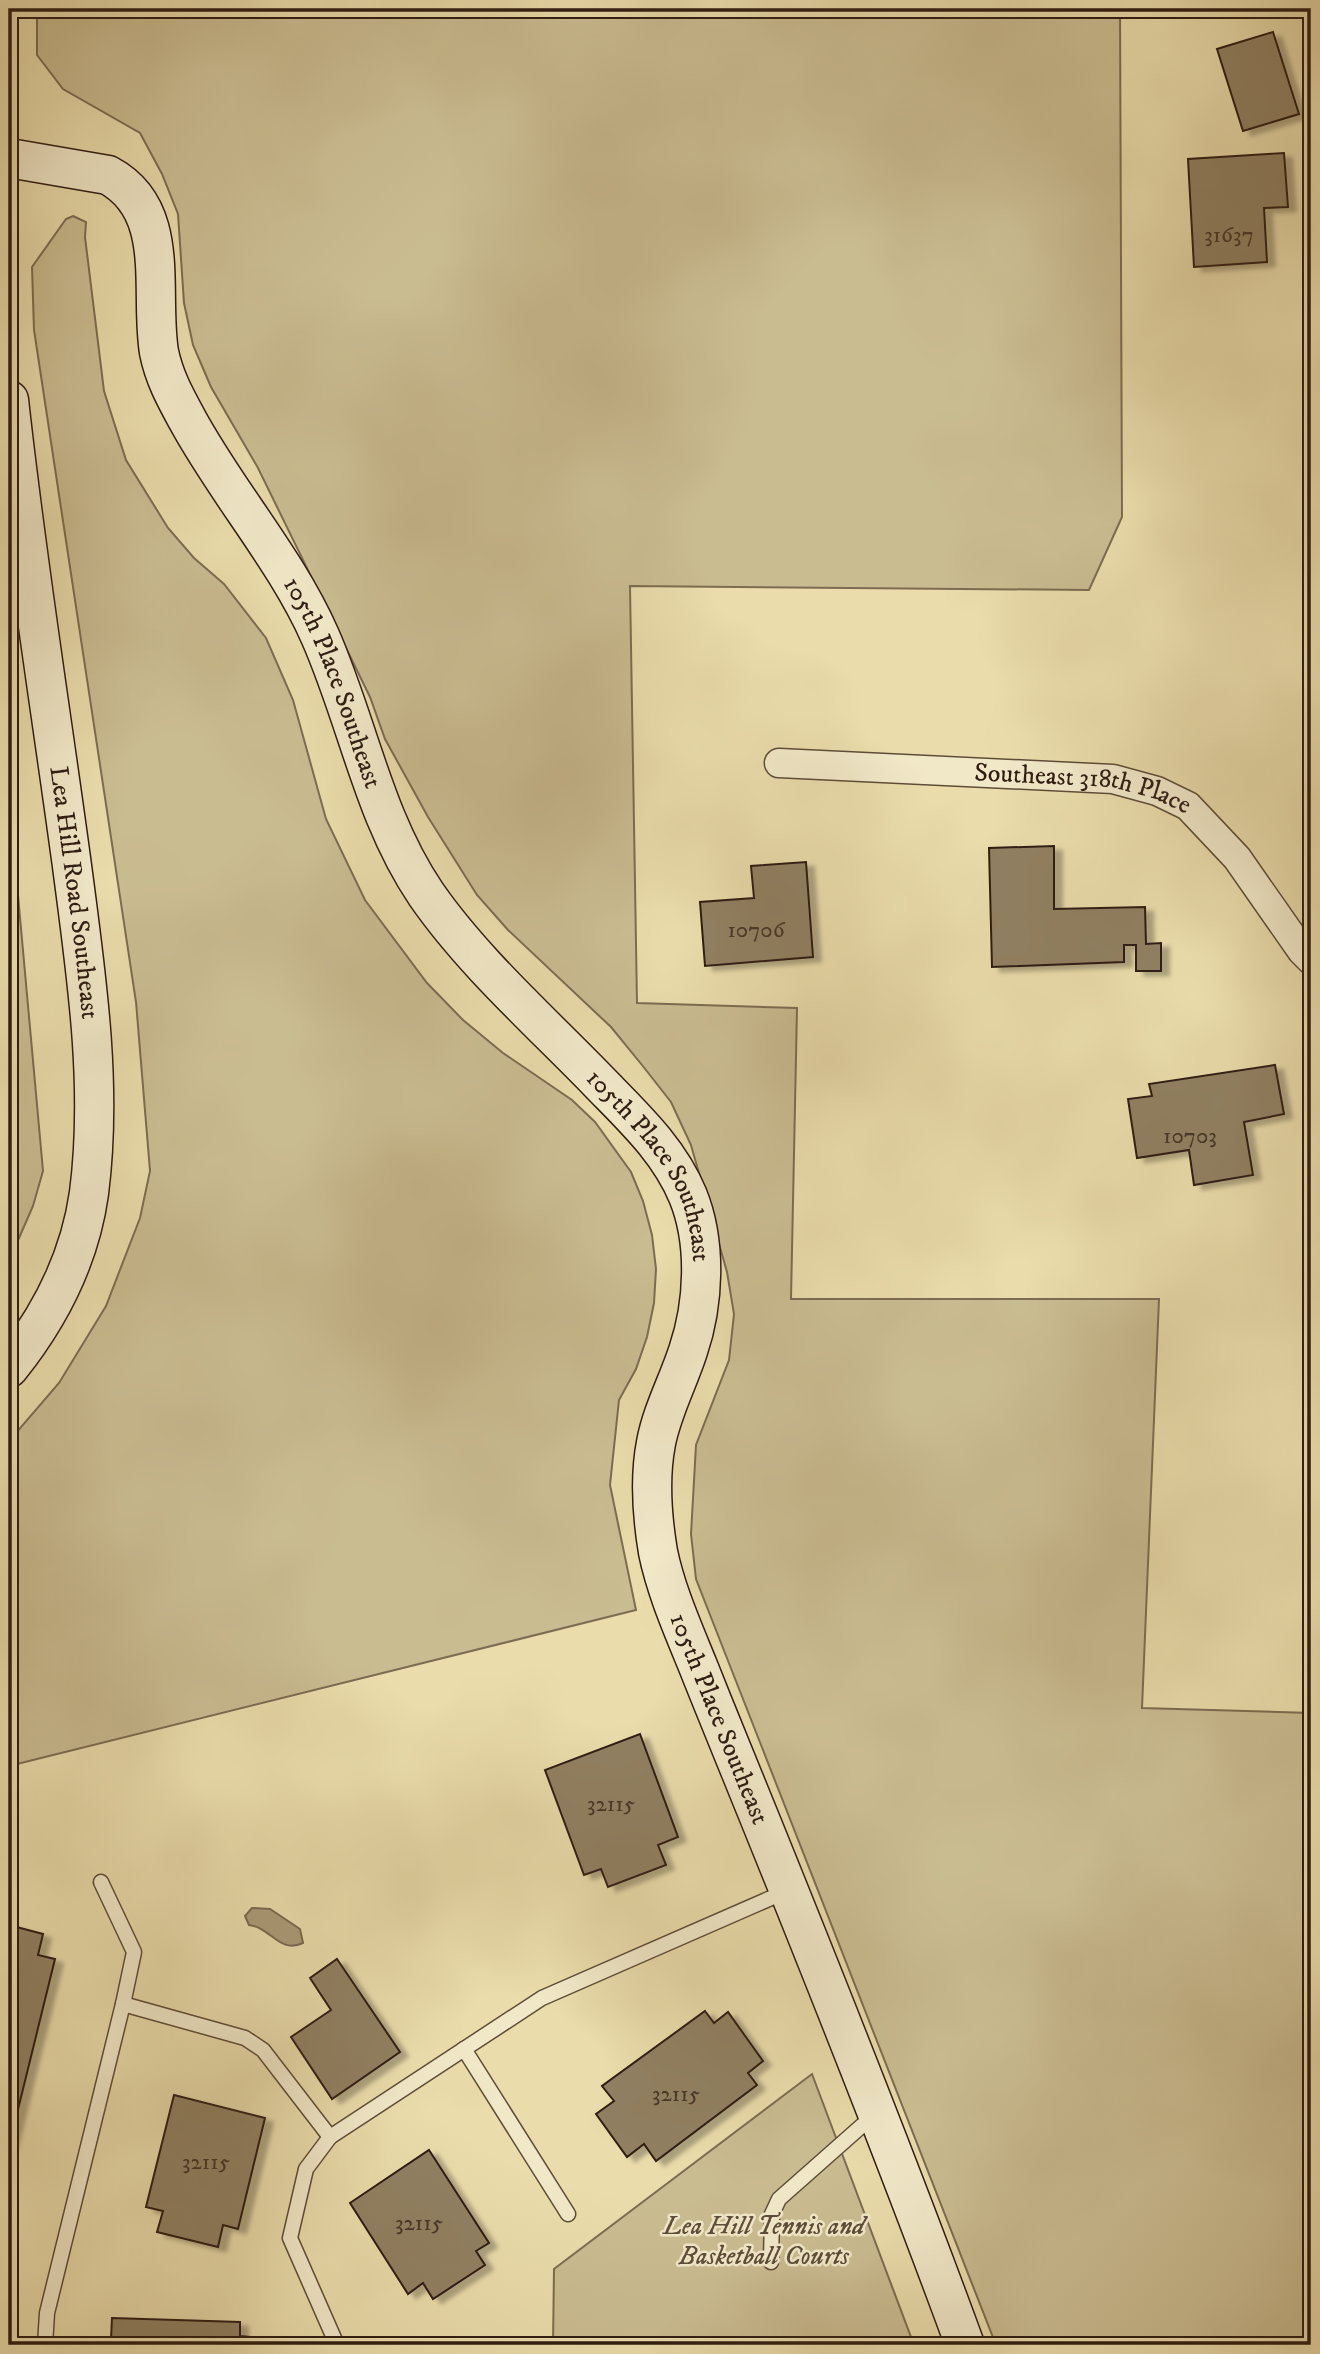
<svg xmlns="http://www.w3.org/2000/svg" width="1320" height="2354" viewBox="0 0 1320 2354" font-family="'IM FELL DW Pica',serif">
<style>
.green{fill:#cabc91;stroke:#7c6c52;stroke-width:2}
.water{fill:#aa9b77;stroke:#79694f;stroke-width:2}
.building{fill:#908062;stroke:#2f1d13;stroke-width:2;filter:url(#shadow)}
.lines{fill:none;stroke-linecap:round;stroke-linejoin:round}
.lane-casing{stroke:#5e4d39;stroke-width:17}
.street-casing{stroke:#5e4d39;stroke-width:31}
.secondary-casing{stroke:#2f1d13;stroke-width:41}
.lane{stroke:#f1e8c8;stroke-width:14}
.street{stroke:#f1e8c8;stroke-width:28}
.secondary{stroke:#f1e8c8;stroke-width:38}
.labels{text-anchor:middle;dominant-baseline:central;stroke-width:5;stroke-linejoin:round;paint-order:stroke}
.number-label{font-size:23px;fill:#473627}
.street-label{font-size:26px;fill:#2f1d13;stroke:#f1e8c8}
.park-label{font-size:26px;font-style:italic;fill:#5e4d39;stroke:#f1e8c8}
</style>
<defs>
<filter id="shadow"><feDropShadow dx="8" dy="4.5" stdDeviation="2" flood-color="#0004"/></filter>
</defs>
<rect width="100%" height="100%" fill="#eadcab"/>
<filter id="stains"><feTurbulence type="fractalNoise" baseFrequency=".00286" numOctaves="4"/><feColorMatrix values="0 0 0 0 .2 0 0 0 0 .09 0 0 0 0 .02 0 0 0 .5 -.17"/></filter>
<radialGradient id="worn" r=".72"><stop offset=".6" stop-color="#630" stop-opacity="0"/><stop offset="1" stop-color="#630" stop-opacity=".3"/></radialGradient>
<g class="green">
<polygon points="37,9 1120,9 1122,517 1089,590 630,586 637,1003 797,1008 791,1299 1159,1299 1142,1708 1311,1713 1311,2345 996,2345 696,1579 691,1534 696,1445 729,1360 734,1314 727,1272 691,1145 671,1102 642,1065 611,1027 508,930 477,895 428,817 385,739 370,697 258,468 211,387 193,345 184,303 178,214 162,174 140,133 63,89 37,55"/>
<polygon points="73,216 86,222 85,237 104,391 126,460 168,528 194,558 224,584 266,638 293,700 326,819 365,900 427,983 463,1020 503,1053 572,1100 595,1122 631,1172 643,1201 652,1235 656,1269 654,1303 647,1337 636,1369 619,1400 610,1485 636,1610 9,1766 9,1441 59,1383 106,1306 140,1218 150,1171 136,1002 34,330 32,267 66,219"/>
<polygon points="9,796 43,1171 33,1206 9,1261"/>
<polygon points="812,2074 914,2345 553,2345 554,2269"/>
</g>
<path class="water" d="M252,1908L270,1909L300,1929L303,1943C279,1954 272,1928 249,1925L245,1916Z"/>
<g class="building">
<polygon points="1273,32 1299,114 1243,131 1217,49"/>
<polygon points="1284,153 1288,207 1264,208 1267,262 1194,267 1188,159"/>
<polygon points="1054,846 1054,909 1145,907 1146,944 1161,943 1161,971 1136,971 1136,945 1124,945 1124,962 992,967 989,848"/>
<polygon points="806,862 813,957 705,966 700,902 754,898 751,866"/>
<polygon points="1275,1065 1284,1114 1244,1122 1253,1175 1194,1185 1189,1150 1137,1158 1128,1099 1152,1096 1149,1084"/>
<polygon points="640,1734 678,1837 658,1845 666,1865 608,1887 601,1869 584,1875 545,1770"/>
<polygon points="9,1925 43,1934 38,1955 55,1959 9,2146"/>
<polygon points="337,1959 400,2052 332,2099 291,2037 331,2010 310,1978"/>
<polygon points="705,2011 714,2023 728,2012 763,2061 748,2073 757,2085 656,2161 644,2144 627,2157 596,2114 614,2101 602,2086"/>
<polygon points="174,2095 265,2118 238,2229 223,2225 218,2247 157,2232 163,2211 146,2207"/>
<polygon points="429,2150 489,2243 476,2251 485,2265 433,2299 423,2283 408,2294 350,2203"/>
<polygon points="112,2318 240,2322 240,2336 263,2338 262,2345 94,2345 94,2338 111,2339"/>
</g>
<g class="lines">
<defs>
<g id="lane">
<polyline points="101,1882 134,1952 123,2004"/>
<polyline points="464,2049 568,2214"/>
<polyline points="771,2262 772,2214 779,2199 874,2115"/>
<polyline points="45,2345 47,2313 123,2004 245,2038 263,2050 330,2137"/>
<polyline points="337,2345 290,2238 306,2169 330,2137 542,1998 787,1891"/>
</g>
<g id="street">
<path id="s1" d="M779,763L1113,779L1157,791L1188,806L1237,858L1302,951L1311,960"/>
</g>
<g id="secondary">
<path id="s2" d="M9,158L108,175C173,210 149,291 159,352C164,377 175,397 187,419C227,493 286,559 320,636C358,722 373,816 426,894C473,962 542,1023 599,1082C633,1117 669,1150 688,1196C707,1243 704,1304 688,1351C678,1382 662,1411 656,1443C649,1479 652,1516 658,1552C666,1591 683,1629 698,1666C719,1719 741,1772 762,1824C832,1997 901,2170 965,2345"/>
<path id="s3" d="M9,400C26,556 51,711 72,866C86,973 103,1085 89,1193C80,1258 49,1318 9,1368"/>
</g>
</defs>
<use href="#lane" class="lane-casing"/>
<use href="#street" class="street-casing"/>
<use href="#secondary" class="secondary-casing"/>
<use href="#lane" class="lane"/>
<use href="#street" class="street"/>
<use href="#secondary" class="secondary"/>
</g>
<g class="labels">
<g class="number-label">
<text x="1229" y="235">31637</text>
<text x="756" y="930">10706</text>
<text x="1190" y="1136">10703</text>
<text x="611" y="1804">32115</text>
<text x="676" y="2094">32115</text>
<text x="206" y="2162">32115</text>
<text x="419" y="2223">32115</text>
</g>
<g class="street-label">
<text stroke="none"><textPath href="#s2" startOffset="670">105th Place Southeast</textPath></text>
<text stroke="none"><textPath href="#s1" startOffset="306">Southeast 318th Place</textPath></text>
<text stroke="none"><textPath href="#s3" startOffset="497">Lea Hill Road Southeast</textPath></text>
<text stroke="none"><textPath href="#s2" startOffset="1258">105th Place Southeast</textPath></text>
<text stroke="none"><textPath href="#s2" startOffset="1846">105th Place Southeast</textPath></text>
</g>
<g class="park-label">
<text x="764" y="2226">Lea Hill Tennis and<tspan x="764" dy="30">Basketball Courts</tspan></text>
</g>
</g>
<rect width="1320" height="2354" fill="none" stroke="#eadcab" stroke-width="35"/>
<rect x="10" y="10" width="1299" height="2333" fill="none" stroke="#2f1d13" stroke-width="3.5"/>
<rect x="18" y="18" width="1285" height="2319" fill="none" stroke="#2f1d13" stroke-width="2"/>
<rect width="100%" height="100%" filter="url(#stains)"/>
<rect width="100%" height="100%" fill="url(#worn)"/>
</svg>
